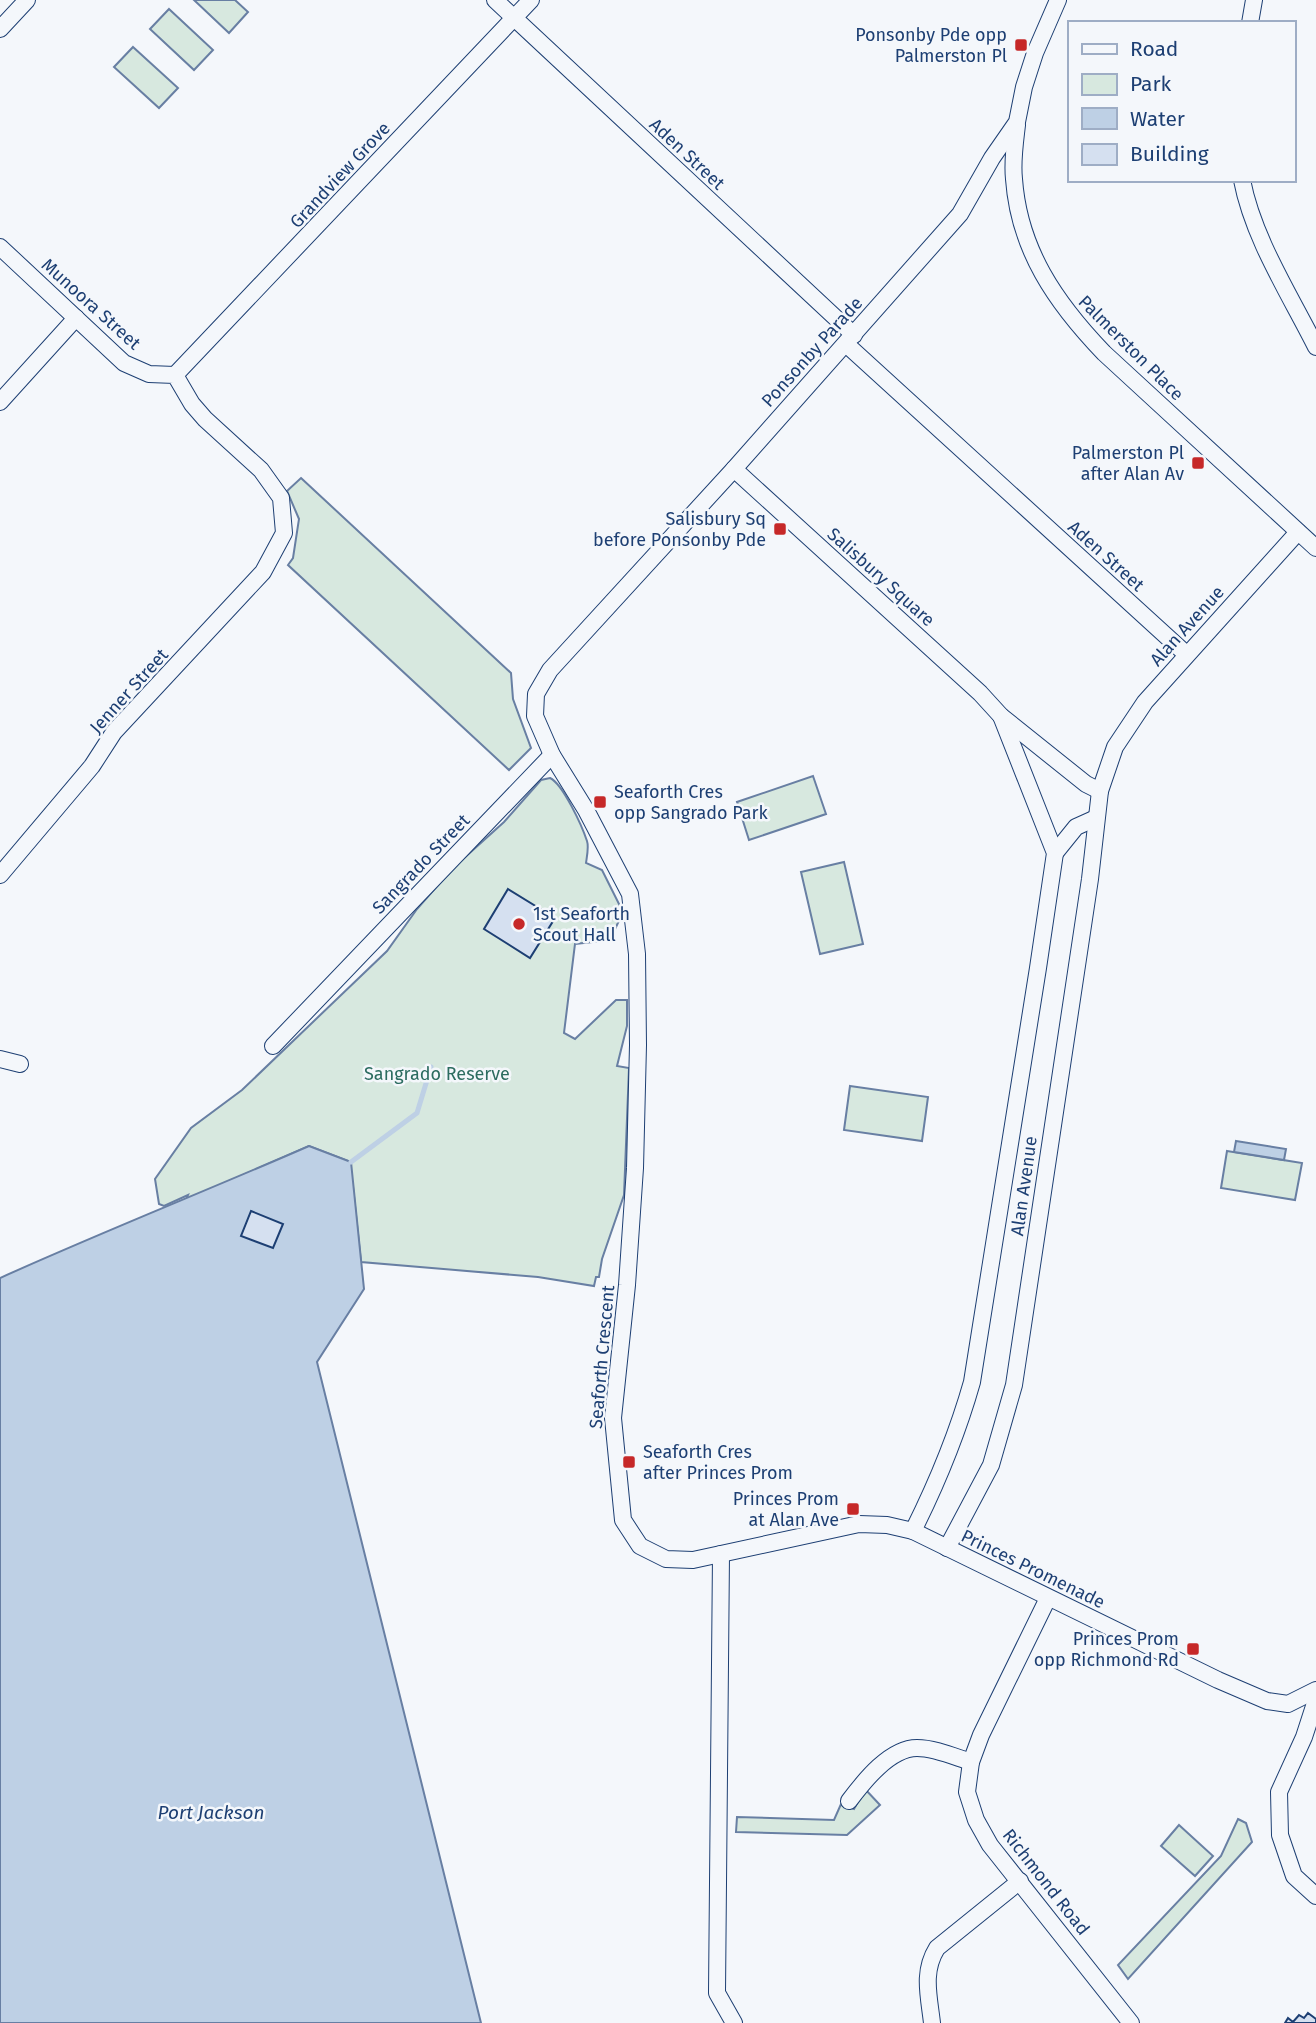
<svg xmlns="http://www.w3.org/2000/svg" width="1316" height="2023" viewBox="0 0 1316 2023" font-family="'Fira Sans',sans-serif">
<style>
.green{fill:#d7e8df;stroke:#687fa3;stroke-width:2}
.water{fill:#bed0e5;stroke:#687fa3;stroke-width:2}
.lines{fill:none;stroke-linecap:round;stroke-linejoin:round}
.stream{stroke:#bed0e5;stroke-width:5}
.building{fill:#d5e0f0;stroke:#1d3f73;stroke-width:2}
.minor-casing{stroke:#1d3f73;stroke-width:18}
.minor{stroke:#f4f7fb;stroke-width:16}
.poi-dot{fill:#c62828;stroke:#f4f7fb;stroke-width:2.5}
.labels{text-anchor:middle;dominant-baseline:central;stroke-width:5;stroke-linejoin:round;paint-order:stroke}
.poi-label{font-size:18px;fill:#1d3f73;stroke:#f4f7fb;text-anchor:end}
.street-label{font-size:18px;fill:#1d3f73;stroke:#f4f7fb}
.park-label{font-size:18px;fill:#2c6c60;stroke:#f4f7fb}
.water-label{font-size:19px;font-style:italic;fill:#1d3f73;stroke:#f4f7fb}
</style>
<rect width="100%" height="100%" fill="#f4f7fb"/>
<g class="green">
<polygon points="194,0 235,0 248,12 229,33"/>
<polygon points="169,9 213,50 194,70 150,29"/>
<polygon points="133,47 178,88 159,108 114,67"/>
<polygon points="301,478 511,673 513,699 531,748 509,770 288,565 293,558 299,519 287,491"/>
<polygon points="813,776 826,814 749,840 737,802"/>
<path d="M550,778C563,784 582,826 587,841C589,847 587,856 586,863L602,870L623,912L610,940L575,944L564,1033L575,1039L616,1000H627V1026L617,1066L629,1068L624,1195L602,1259L599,1277H596L594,1286L538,1277L361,1262L353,1187L348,1161L309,1146L186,1200L188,1195L164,1206L159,1204L155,1179L191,1128L242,1090L387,951L417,909L453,868L504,822L541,780Z"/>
<polygon points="844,862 863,944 820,954 801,872"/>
<polygon points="850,1086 928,1097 922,1141 844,1130"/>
<polygon points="1227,1151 1302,1163 1295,1200 1221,1188"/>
<polygon points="865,1789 880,1805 847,1835 736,1832 737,1817 834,1820 841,1804 854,1809"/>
<polygon points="1238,1819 1246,1823 1252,1842 1128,1979 1118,1965 1221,1856"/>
<polygon points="1179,1825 1213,1856 1195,1876 1161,1846"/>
</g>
<g class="water">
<polygon points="1236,1141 1286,1149 1284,1160 1234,1152"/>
<path d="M309,1146L351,1162L364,1289L317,1362L481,2023H0V1278C102,1232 206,1191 309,1146Z"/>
</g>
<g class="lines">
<polyline class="stream" points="351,1162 417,1113 431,1067"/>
</g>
<g class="building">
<polygon points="508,889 555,918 530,958 484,929"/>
<polygon points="251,1211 283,1224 273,1248 241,1236"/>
<polygon points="1308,2013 1316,2019 1316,2023 1285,2023 1288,2018 1293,2022 1299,2015 1304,2018"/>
</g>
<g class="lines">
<defs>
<g id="minor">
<polyline points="495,0 854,335"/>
<polyline points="1058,0 1035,53 1024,87 1017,122 992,158 960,214 734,469 550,670 536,694 535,716 552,755 586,810 630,894 637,954 638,1045 635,1168 627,1285 613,1418 623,1520 640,1546 666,1559 693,1560 859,1524 887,1525 913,1531 1218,1680 1267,1701 1288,1704 1316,1690"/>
<polyline points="1250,23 1254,0"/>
<polyline points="0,29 27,0"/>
<path d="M1017,125C1015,142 1012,161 1014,179C1019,250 1056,303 1104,353L1316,548"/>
<path d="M1242,180C1253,238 1290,295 1316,347"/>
<polyline points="0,247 124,363 149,374 175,375 192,404 205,419 261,470 281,498 284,533 263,572 114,732 92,766 0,875"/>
<polyline points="846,344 1186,654"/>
<polyline points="175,375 531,0"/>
<polyline points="0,402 76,318"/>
<polyline points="734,469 980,693 1001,716 1086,784 1100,791"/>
<polyline points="1055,853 1076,827 1096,818"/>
<polyline points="273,1046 552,755"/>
<polyline points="0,1059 20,1064"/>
<path d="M913,1531C937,1483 957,1435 972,1382L1038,968L1055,853L1001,716"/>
<polyline points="947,1548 991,1465 1014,1385 1090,879 1100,791 1115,747 1145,702 1298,532"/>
<polyline points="721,1554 717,1993 734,2023"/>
<polyline points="1048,1598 981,1735 971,1762 967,1792 976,1820 990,1845 1131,2023"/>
<polyline points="1316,1700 1304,1737 1279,1792 1280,1835 1294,1876 1316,1896"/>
<path d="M849,1801C864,1781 890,1748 917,1748C935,1748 955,1757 971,1762"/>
<path d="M932,2023C929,1996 922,1972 937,1948L1020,1881"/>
</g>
</defs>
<use href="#minor" class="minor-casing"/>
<use href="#minor" class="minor"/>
</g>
<g class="poi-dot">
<rect x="1014" y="38" width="14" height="14" rx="3.5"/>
<rect x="1191" y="456" width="14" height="14" rx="3.5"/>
<rect x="773" y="522" width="14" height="14" rx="3.5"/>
<rect x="593" y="795" width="14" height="14" rx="3.5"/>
<circle cx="519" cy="924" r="7"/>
<rect x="622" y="1455" width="14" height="14" rx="3.5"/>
<rect x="846" y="1502" width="14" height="14" rx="3.5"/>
<rect x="1186" y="1642" width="14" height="14" rx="3.5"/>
</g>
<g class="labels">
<g class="poi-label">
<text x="1007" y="35">Ponsonby Pde opp<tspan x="1007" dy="21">Palmerston Pl</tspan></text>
<text x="1184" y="453">Palmerston Pl<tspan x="1184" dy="21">after Alan Av</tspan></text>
<text x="766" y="519">Salisbury Sq<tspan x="766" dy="21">before Ponsonby Pde</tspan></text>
<text x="614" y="792" text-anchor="start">Seaforth Cres<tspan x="614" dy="21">opp Sangrado Park</tspan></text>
<text x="533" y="914" text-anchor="start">1st Seaforth<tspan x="533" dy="21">Scout Hall</tspan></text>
<text x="643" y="1452" text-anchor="start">Seaforth Cres<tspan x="643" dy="21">after Princes Prom</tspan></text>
<text x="839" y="1499">Princes Prom<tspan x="839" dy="21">at Alan Ave</tspan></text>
<text x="1179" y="1639">Princes Prom<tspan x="1179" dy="21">opp Richmond Rd</tspan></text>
</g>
<g class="street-label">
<text transform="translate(687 154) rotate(43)">Aden Street</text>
<text transform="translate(340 175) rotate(-47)">Grandview Grove</text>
<text transform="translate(91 304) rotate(42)">Munoora Street</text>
<text transform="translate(1131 348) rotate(45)">Palmerston Place</text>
<text transform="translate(812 352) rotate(-48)">Ponsonby Parade</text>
<text transform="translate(1106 556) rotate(42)">Aden Street</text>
<text transform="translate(881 577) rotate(42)">Salisbury Square</text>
<text transform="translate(1187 626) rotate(-48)">Alan Avenue</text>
<text transform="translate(129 691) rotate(-48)">Jenner Street</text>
<text transform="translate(421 864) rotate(-46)">Sangrado Street</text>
<text transform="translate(1024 1186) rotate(-82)">Alan Avenue</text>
<text transform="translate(602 1357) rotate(-85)">Seaforth Crescent</text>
<text transform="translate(1033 1569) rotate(26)">Princes Promenade</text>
<text transform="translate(1046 1882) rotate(52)">Richmond Road</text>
</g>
<g class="park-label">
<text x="437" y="1074">Sangrado Reserve</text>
</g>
<g class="water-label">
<text x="211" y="1812">Port Jackson</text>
</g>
</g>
<rect x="1068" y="21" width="228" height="161" fill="#f4f7fb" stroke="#9eadc5" stroke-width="2"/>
<rect x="1082" y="44" width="35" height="10" fill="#f4f7fb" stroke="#9eadc5" stroke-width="2"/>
<text x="1130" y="56" font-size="21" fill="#1d3f73">Road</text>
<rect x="1082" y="74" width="35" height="21" fill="#d7e8df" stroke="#9eadc5" stroke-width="2"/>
<text x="1130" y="91" font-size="21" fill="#1d3f73">Park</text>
<rect x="1082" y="108" width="35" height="21" fill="#bed0e5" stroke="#9eadc5" stroke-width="2"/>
<text x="1130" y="126" font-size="21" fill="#1d3f73">Water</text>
<rect x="1082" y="144" width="35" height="21" fill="#d5e0f0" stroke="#9eadc5" stroke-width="2"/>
<text x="1130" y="161" font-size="21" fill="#1d3f73">Building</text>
</svg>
